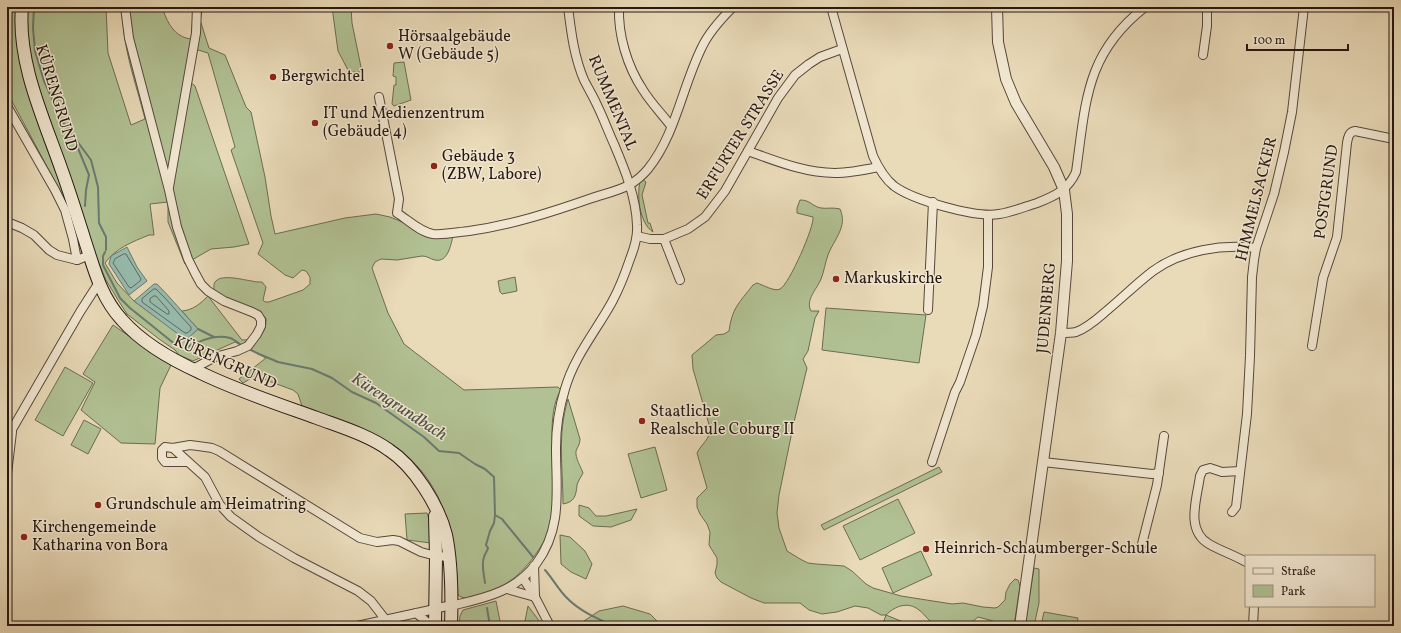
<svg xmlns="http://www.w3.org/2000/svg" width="1401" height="633" viewBox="0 0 1401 633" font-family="Vollkorn,serif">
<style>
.green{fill:#b1c193;stroke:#6c6c53;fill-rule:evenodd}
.water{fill:#97bbae;stroke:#6a7a70}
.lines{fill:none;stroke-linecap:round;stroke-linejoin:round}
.shore{stroke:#5e6a60;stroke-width:1}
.stream{stroke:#6a7a70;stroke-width:2}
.minor-casing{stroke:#57483c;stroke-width:10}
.tertiary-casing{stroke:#57483c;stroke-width:12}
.secondary-casing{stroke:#261813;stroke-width:14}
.minor{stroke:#f1e7d1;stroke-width:8}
.tertiary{stroke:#f1e7d1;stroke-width:10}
.secondary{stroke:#f1e7d1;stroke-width:12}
.poi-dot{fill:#8f2418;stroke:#f1e7d1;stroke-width:1.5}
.labels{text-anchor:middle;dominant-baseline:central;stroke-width:3;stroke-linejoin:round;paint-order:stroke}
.poi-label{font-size:16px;fill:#261813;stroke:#f1e7d1;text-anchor:start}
.street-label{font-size:16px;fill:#261813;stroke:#f1e7d1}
.water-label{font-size:17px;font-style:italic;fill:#4e5149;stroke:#f1e7d1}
</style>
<rect width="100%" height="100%" fill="#e9dab8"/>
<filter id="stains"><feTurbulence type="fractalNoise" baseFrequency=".005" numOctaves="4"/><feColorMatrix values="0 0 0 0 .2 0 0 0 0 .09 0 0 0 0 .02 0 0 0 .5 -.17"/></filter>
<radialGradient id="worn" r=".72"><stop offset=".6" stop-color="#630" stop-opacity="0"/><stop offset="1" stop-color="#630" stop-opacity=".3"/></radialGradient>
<g class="green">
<polygon points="7,7 17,7 66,202 7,92"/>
<path d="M27,7H106L108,53L131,125L145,119C136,83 121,44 123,7H162C167,22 174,37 191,39L194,7H203L200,20L209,48L225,55L246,107L251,112L265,177L271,216L275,234L345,218L376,214L390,217L410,225L453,236C451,244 448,263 435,260C430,259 428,256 422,256L397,260L381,259L375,262L372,268L388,313L404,344L464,390L558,387L561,390C553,402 552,420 552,435C551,463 558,499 550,526C547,538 540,548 533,558C522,572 510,584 493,590C482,594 468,603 458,595C455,522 439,464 368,431C347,421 324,414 302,406L298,394L293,390L255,376L243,383L239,379L266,358L235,342L193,361L179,355L175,350L159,339L127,314L118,300L106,280L94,252L48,114L45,110L27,47ZM195,49L208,53L235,147L231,150L263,243L258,254L285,275L293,278L302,270L306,271L310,277V284L303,290L269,302H265L263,300L266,287L262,282C259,282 255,282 252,281C242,280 207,269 215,293L259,312L266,318C267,335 257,340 242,340L208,296C200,304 193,310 182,311L198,329L186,339L134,301L117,283L105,263C116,248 132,242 149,235H154L150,204L168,202V222L185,264L211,249L234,247L249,244L195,86L190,82Z"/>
<polygon points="332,7 351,7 352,23 362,72 349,72 338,51"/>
<polygon points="404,62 411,100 394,106 392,104 394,85 396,85 396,77 393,76 394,63"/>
<path d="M641,178L646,182L642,195L648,223H650L653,232C639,223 636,193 641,178Z"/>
<path d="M800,200C811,200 811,206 821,208C827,209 832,207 840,209C848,227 834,239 828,255C825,263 824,272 821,279C817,289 805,300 811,311H819L815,318L808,351L803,359L807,368L806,372L794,422L779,495L777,513L779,528L787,551L800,559L808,563L816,564L844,566L852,571L866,584L873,588L901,596L952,604L963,603L983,607L995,608L998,607L1005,600L1006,592L1010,584L1015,579L1018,580L1020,586L1014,626H998L993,621L978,617C974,620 970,625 966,626C962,627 942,627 938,626C929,623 926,615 919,610C908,601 895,606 886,615L913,626H882L886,615H881L868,608L855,606L837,612L822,614L809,610L800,603H764L751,598L721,582L717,578L715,573L717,565V558L709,545L710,532L707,524L700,514L697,507V498L707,488L697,453C702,443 710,440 710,428L693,369L692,355L716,335L724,334L729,331C732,308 739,303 753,285L757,283C763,285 775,292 780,289C789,285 815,225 813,217L797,213V208Z"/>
<polygon points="515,277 517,291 502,294 500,292 498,281"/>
<polygon points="826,308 926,315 919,363 822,350"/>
<polygon points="113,325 171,365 160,388 155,444 121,443 81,410 95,382 83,374"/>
<polygon points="65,367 93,383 63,436 35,420"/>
<path d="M568,399L580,439C580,444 578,446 576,451C575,458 581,467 583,473C581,477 578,481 577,485C576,495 575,502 563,504C563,466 557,436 568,399Z"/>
<polygon points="84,420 101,429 88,454 71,445"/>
<polygon points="655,447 667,490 641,498 628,454"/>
<polygon points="939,467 942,472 824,530 821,525"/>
<polygon points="898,499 915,533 860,560 843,526"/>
<polygon points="579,505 589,508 596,516 606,516 637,509 631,520 611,527 593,526 579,516"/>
<polygon points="427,513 432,528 431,543 407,540 405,514"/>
<polygon points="560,535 570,537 585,551 592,564 586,579 571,572 561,564"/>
<polygon points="921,551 932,575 893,593 882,568"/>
<polygon points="1034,568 1039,569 1039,603 1034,626 1025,626"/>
<polygon points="496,601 501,626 459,626 460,616 463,610"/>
<polygon points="528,606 543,626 524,626"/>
<polygon points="623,606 650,614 662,626 589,626 584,621 599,611"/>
<polygon points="1044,612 1078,618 1077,626 1041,626"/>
</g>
<g class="water">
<polygon points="127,247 137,267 147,281 129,295 109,264 111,256"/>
<path d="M154,284H157C171,298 184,314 198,329L186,340L134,301Z"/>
</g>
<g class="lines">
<g class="shore">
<polygon points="124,254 126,254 141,279 140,281 131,288 129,287 113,263 115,259"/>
<path d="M154,289H156C169,301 179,315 191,327V330L187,333H185L142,302V299Z"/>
<polygon points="154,296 156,296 169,311 169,314 167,314 150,302 150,299"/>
</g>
<g class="stream">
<polyline points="34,7 33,28 35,51 44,81 56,107 60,118 91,160 98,187 99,223 106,237 106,250"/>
<polyline points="75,141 89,175 86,190 85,206"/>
<path d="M105,252L103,256V265L120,298L130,308L176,345L184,348C198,343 214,333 230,338C234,339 238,343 241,345"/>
<polyline points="198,329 214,337"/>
<path d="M251,350L259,354L278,362L312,369L332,378L352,392L376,403L424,437L439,451L459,453L475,464L485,469L494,477L495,515L494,523L490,531L486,545L488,548C487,552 485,553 484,557C481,565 484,574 485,583"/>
<polyline points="495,515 502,519 533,557"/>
<path d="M545,570C553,579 558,589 566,597C579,611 598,619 614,626"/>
<polyline points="487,608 490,626"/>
</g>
<defs>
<g id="minor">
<polyline points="125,7 129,38 169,190 177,227 188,259 195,273 201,284 208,291 224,301 252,312 258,315 261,320 261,326 257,334 248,346 237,351 215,357 193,369"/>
<path d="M619,7C618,35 627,66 643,90C651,103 662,114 671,126"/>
<path d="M831,7L873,156C878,167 884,178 894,186C913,200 975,218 999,214C1012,212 1024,207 1037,203C1055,196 1068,190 1076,172C1086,102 1085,54 1145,7"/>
<polyline points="1203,55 1207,26 1207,7"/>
<path d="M379,97L399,199L397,213C408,220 420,232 433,234C445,235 458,232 469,231C512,225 552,212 592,198C604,194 618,191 629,185C636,181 643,175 648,169C676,134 682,87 702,47C709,32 721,19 733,7"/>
<polyline points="7,106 55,190 65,210 73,239 77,260"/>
<path d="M748,151C776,161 805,173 835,173C850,173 864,170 878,167"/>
<polyline points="169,187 196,33 197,7"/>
<polyline points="7,222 22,228 34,235 49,250 57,255 77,260 90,255"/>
<polyline points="637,236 650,239 664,239 688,229 705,217 725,191 778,98 795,75 809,64 820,57 842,49"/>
<polyline points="664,239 680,280"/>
<polyline points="928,310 933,202"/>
<path d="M1061,333C1066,333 1071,333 1076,332C1087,328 1096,320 1104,313C1121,299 1136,284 1153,271C1182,250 1222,244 1256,248"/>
<path d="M1312,346L1323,278L1337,237L1347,143C1348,137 1349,132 1355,131L1394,139"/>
<polyline points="7,438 80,312 98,284"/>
<polyline points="173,448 205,477 220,505 231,517 259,537 294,558 358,591 371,601 385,619 387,626"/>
<polyline points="187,462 165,462 162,458 162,450 165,447 173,448 190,445 198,446 212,448 219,451 360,538 377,542 393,540 399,541 421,552 436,556 449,557"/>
<polyline points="932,462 955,392 960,382 976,335 983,306 988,267 988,215"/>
<polyline points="1043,462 1152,474 1159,473"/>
<path d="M1240,471L1222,472L1210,468L1203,470L1200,476C1197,499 1185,530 1209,544C1221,551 1234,555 1246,562"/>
<polyline points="7,474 12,432"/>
<polyline points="1232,512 1236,507 1247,414 1250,356 1252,277 1254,260 1256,248 1274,194 1284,152 1292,112 1304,7"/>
<polyline points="1142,544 1157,485 1164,436"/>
<polyline points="534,566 535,597"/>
<polyline points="523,578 535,597 550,626"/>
<polyline points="507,589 535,597"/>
<polyline points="416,613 432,626"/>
<path d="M357,626L435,609C443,606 451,606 459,604C489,597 516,590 536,564C563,528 556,490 556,448C556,428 559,408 565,389C574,357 596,331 612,302C619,289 625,274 630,259C634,249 638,237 637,225C636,197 625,170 614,144C608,131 603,117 597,105C593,96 588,88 584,80C574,57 571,31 568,7"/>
<polyline points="1253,626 1254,606"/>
</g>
<polyline id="tertiary" points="997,7 998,42 1006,79 1016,103 1054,167 1064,190 1067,214 1067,261 1061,333 1020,626"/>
<g id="secondary">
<path d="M22,7C17,63 44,119 62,171C70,193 77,216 84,238C94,268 100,296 122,320C143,344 172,360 201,373C238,391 278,404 317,418C341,427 368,435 389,450C414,466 439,506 446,535C452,564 452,596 451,626"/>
<polyline points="435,516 436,556 435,626"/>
</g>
</defs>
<use href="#minor" class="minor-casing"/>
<use href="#tertiary" class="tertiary-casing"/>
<use href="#secondary" class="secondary-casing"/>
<use href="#minor" class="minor"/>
<use href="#tertiary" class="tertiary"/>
<use href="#secondary" class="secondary"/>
</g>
<g class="poi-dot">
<circle cx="390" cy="46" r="4"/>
<circle cx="273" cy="77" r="4"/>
<circle cx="315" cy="123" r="4"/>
<circle cx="434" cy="166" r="4"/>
<circle cx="836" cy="279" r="4"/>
<circle cx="642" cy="421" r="4"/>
<circle cx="98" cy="505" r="4"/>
<circle cx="24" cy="537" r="4"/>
<circle cx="926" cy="549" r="4"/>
</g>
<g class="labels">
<g class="poi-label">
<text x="398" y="37">Hörsaalgebäude<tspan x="398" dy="18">W (Gebäude 5)</tspan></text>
<text x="281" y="77">Bergwichtel</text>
<text x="323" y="114">IT und Medienzentrum<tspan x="323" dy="18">(Gebäude 4)</tspan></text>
<text x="442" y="157">Gebäude 3<tspan x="442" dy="18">(ZBW, Labore)</tspan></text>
<text x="844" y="279">Markuskirche</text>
<text x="650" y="412">Staatliche<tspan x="650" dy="18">Realschule Coburg II</tspan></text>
<text x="106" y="505">Grundschule am Heimatring</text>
<text x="32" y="528">Kirchengemeinde<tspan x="32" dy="18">Katharina von Bora</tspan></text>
<text x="934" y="549">Heinrich-Schaumberger-Schule</text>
</g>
<g class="street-label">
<text transform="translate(56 98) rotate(73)">KÜRENGRUND</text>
<text transform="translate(612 103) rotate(67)">RUMMENTAL</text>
<text transform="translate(741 135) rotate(-58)">ERFURTER STRASSE</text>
<text transform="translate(1327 192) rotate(-82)">POSTGRUND</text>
<text transform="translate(1257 199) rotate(-76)">HIMMELSACKER</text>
<text transform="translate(1047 308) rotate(-85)">JUDENBERG</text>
<text transform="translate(225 363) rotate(24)">KÜRENGRUND</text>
</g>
<g class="water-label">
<text transform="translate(399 407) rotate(33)">Kürengrundbach</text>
</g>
</g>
<rect width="1401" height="633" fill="none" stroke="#e9dab8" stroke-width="24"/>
<rect x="8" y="8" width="1385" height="617" fill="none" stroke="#261813" stroke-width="2"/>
<rect x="12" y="12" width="1377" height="609" fill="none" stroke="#261813"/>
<rect x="1245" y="555" width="130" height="52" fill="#f1e7d1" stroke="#a09485"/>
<rect x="1253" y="568" width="20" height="6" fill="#f1e7d1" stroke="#a09485"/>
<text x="1281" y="575" font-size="12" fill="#261813">Straße</text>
<rect x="1253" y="585" width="20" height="12" fill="#b1c193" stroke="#a09485"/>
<text x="1281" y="595" font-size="12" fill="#261813">Park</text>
<path d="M1247 44v6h101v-6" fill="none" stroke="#261813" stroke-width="2"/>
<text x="1253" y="44" font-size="12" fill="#261813" stroke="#f1e7d1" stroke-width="3" paint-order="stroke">100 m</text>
<rect width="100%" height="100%" filter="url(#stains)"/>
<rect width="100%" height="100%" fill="url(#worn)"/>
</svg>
